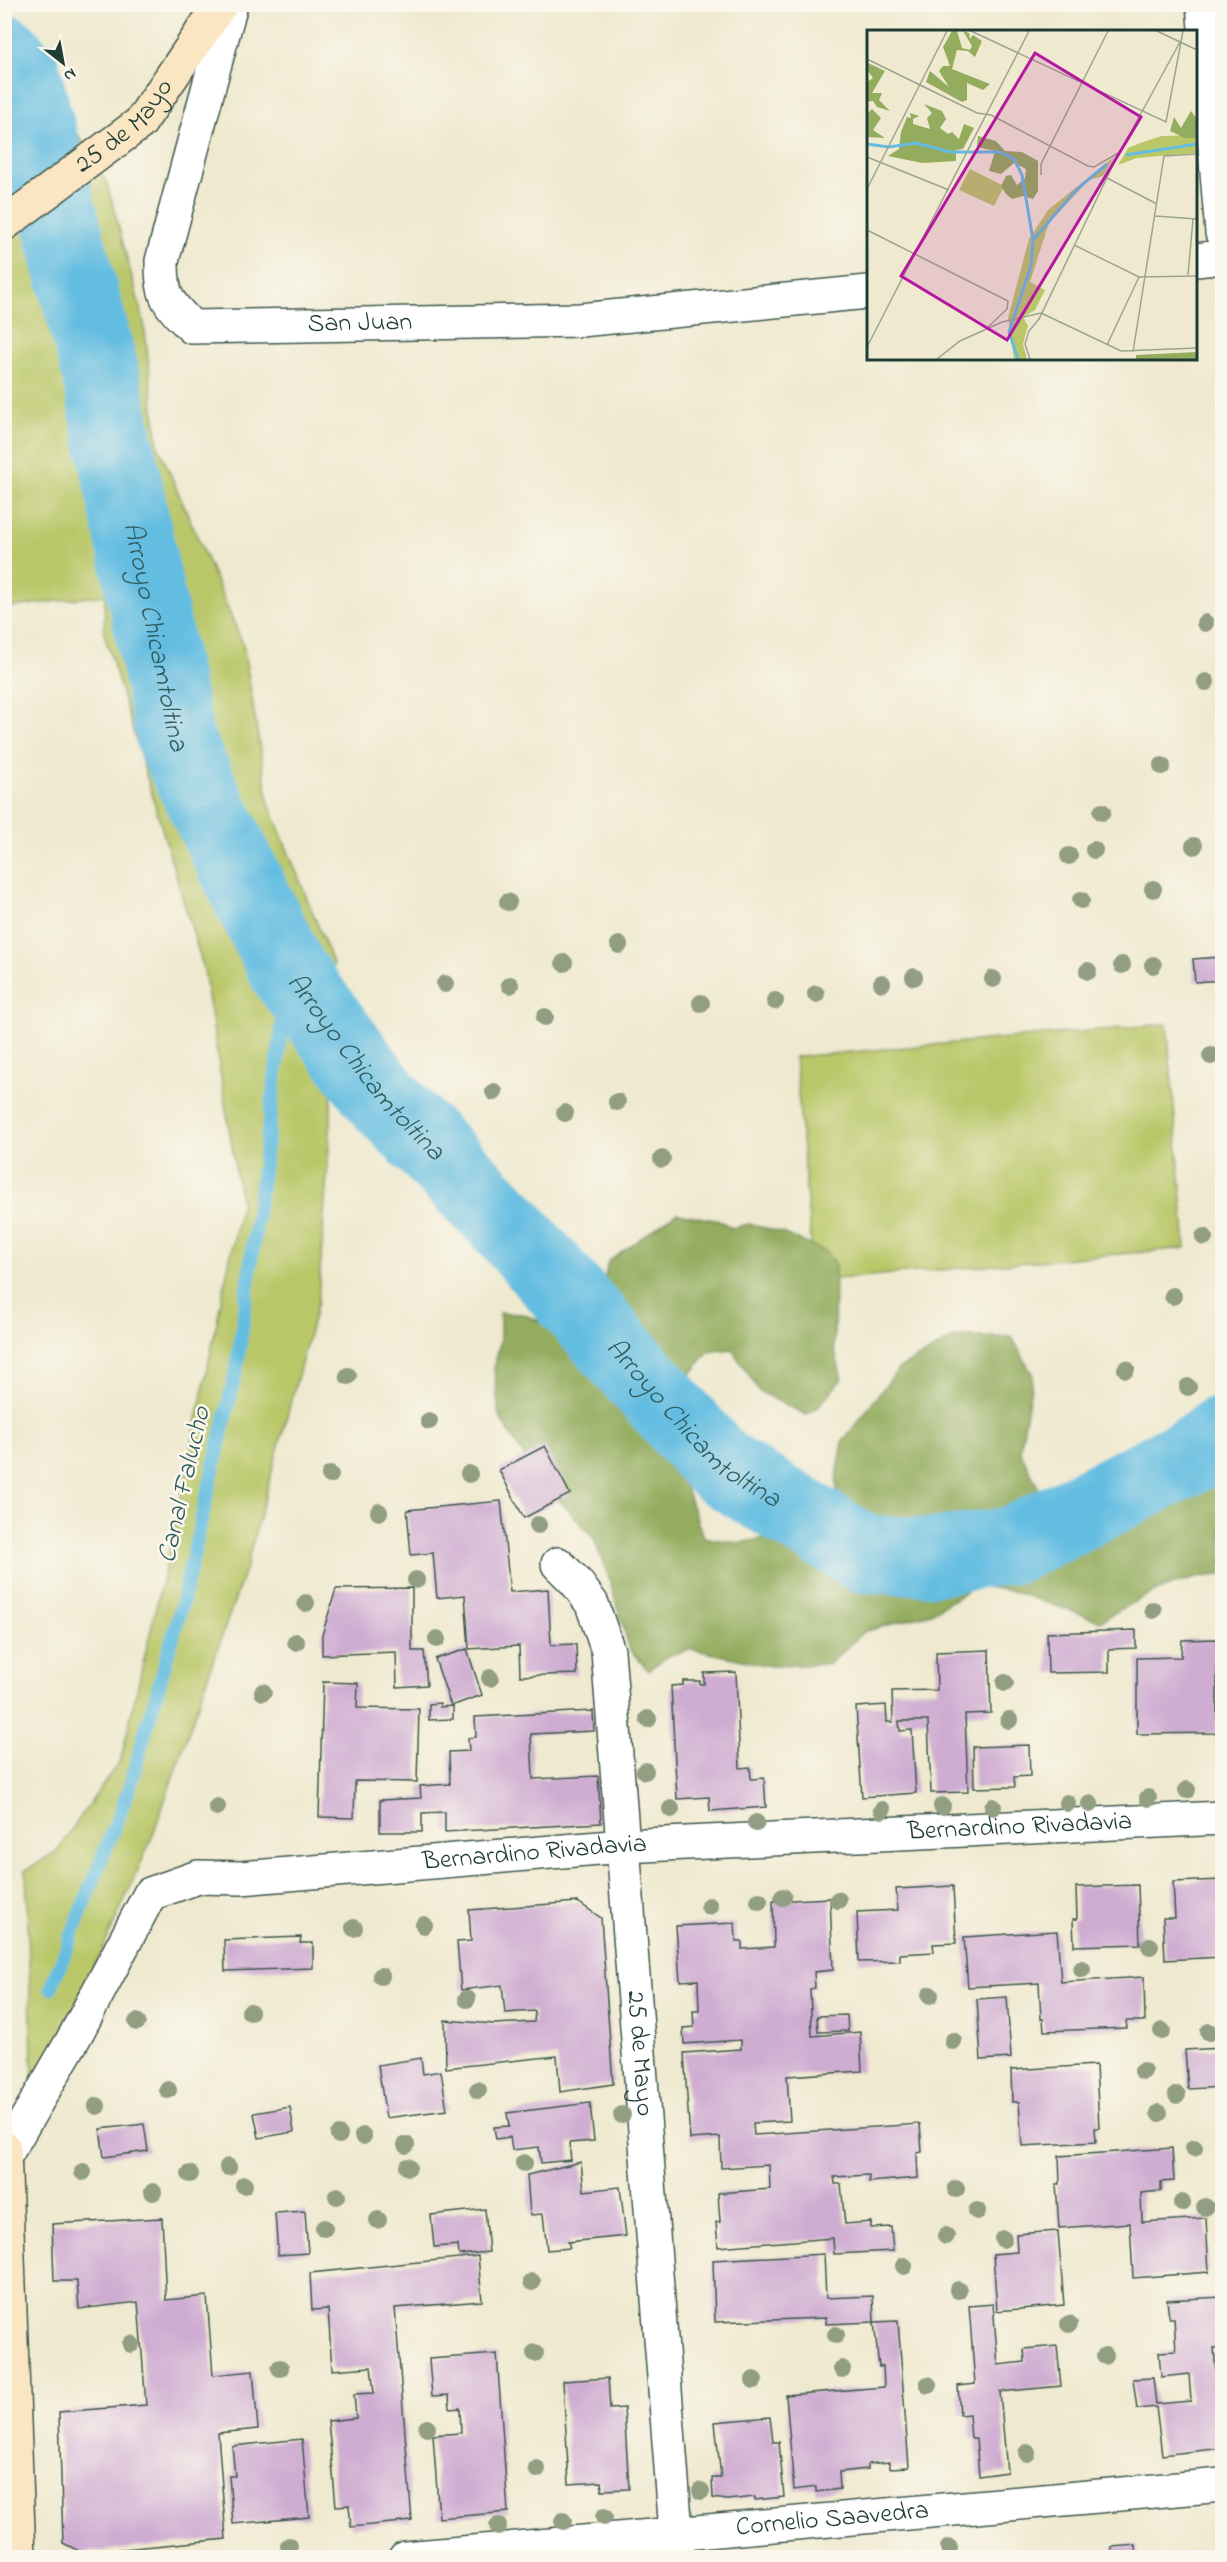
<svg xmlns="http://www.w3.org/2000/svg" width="1227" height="2562" viewBox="0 0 1227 2562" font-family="'Indie Flower',sans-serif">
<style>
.green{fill:#bac769;stroke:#6c824e;stroke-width:1.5}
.forest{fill:#93ac5d;stroke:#597448;stroke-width:1.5}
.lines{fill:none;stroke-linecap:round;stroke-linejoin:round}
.stream{stroke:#64bde1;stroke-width:14}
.river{stroke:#64bde1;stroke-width:78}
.building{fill:#cfadd2}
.street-casing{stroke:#3e574b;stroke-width:36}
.secondary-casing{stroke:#3e574b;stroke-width:36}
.street{stroke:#fff;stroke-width:33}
.secondary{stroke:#fbe6c4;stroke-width:33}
.tree{fill:#929e81}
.labels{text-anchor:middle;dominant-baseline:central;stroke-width:5;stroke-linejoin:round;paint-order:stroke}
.street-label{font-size:26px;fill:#1f3d34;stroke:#fbf7ec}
.water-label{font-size:27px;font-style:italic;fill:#305d5f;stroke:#fbf7ec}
.inset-river{fill:none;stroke:#64bde1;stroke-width:3}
.inset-road{fill:none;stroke:#9ca491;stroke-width:1.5}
.view{fill:#b5179e;fill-opacity:0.15;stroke:#b5179e;stroke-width:3}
.inset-edge{fill:none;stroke:#1f3d34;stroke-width:3}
</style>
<rect width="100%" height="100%" fill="#fbf7ec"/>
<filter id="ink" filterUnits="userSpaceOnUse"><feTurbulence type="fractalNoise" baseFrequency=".0167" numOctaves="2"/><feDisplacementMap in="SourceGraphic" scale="12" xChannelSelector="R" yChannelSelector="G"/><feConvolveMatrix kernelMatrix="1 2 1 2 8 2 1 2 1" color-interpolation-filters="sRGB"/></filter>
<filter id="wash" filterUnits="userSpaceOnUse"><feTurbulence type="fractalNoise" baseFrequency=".008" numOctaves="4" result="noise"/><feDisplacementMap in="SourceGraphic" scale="24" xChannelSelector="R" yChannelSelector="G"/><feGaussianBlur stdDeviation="1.35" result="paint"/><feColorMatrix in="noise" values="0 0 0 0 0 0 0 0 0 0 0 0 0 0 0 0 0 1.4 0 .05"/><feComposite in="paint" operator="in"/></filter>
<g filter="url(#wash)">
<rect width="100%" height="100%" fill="#efe9cf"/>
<g class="green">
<polygon points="5,29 66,114 107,183 144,323 158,445 243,644 269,804 333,963 331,1119 318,1301 246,1567 151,1840 102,1951 33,2088 26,1870 56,1852 121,1759 178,1512 241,1204 204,970 104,633 105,595 5,608"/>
<polygon points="1167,1024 1186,1248 814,1281 795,1057"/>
</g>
<path class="forest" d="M676,1213L720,1221L732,1228L749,1224L783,1233L826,1252L835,1264L834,1348L842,1379L816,1409L806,1415L760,1392L732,1349L708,1352L685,1381L673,1452L703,1537L738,1543L841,1525L836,1481L843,1441L899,1368L956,1337H1012L1033,1376L1020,1451L1042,1495L1066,1533L1102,1532L1222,1479V1575C1177,1576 1139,1599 1100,1621L1009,1590L976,1586L931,1613L863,1632L829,1664L770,1666L692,1649L670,1655L648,1670L630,1650L608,1575L593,1537L533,1471L499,1416L494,1369L500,1342V1313L523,1314L543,1323L601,1296L608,1262Z"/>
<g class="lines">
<polyline class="stream" points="51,1988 128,1792 180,1612 237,1367 289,973"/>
<path class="river" id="s1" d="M4,53L22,74L100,371L176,742L289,973L385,1101L503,1221L720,1467L865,1554L933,1557L1013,1545L1198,1452L1222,1434"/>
</g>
<g id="blocks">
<g class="building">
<polygon points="1222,957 1222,980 1195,982 1193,959"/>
<polygon points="545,1446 570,1494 524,1518 499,1470"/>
<polygon points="501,1501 510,1592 548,1589 551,1645 576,1644 577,1674 520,1676 519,1646 469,1649 465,1595 437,1598 433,1553 411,1555 407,1510"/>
<polygon points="412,1588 412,1651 424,1651 427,1685 397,1687 396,1652 322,1655 322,1635 336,1589"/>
<polygon points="1136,1630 1136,1648 1109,1649 1109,1672 1048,1673 1047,1633"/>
<polygon points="1217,1639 1217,1733 1137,1734 1137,1658 1181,1657 1182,1640"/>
<polygon points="467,1649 482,1695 451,1706 435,1659"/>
<polygon points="989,1650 991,1713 965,1714 968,1792 931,1793 928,1721 899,1721 900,1731 912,1730 916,1793 862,1797 856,1707 886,1705 887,1722 893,1722 892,1691 937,1690 936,1652"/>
<polygon points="736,1672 740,1768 750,1767 751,1779 764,1778 766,1807 710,1811 709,1797 677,1799 671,1686 683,1685 683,1681 700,1681 700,1684 704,1684 704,1673"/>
<polygon points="323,1682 358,1683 357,1708 419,1709 417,1782 355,1781 354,1818 319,1817"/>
<polygon points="440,1703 440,1707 453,1706 453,1719 429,1720 429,1704"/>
<polygon points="593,1711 594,1731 531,1734 533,1779 598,1776 601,1823 445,1832 445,1812 422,1813 422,1832 380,1832 380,1800 421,1798 420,1786 450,1784 449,1752 469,1751 468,1738 476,1737 475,1717"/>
<polygon points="1029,1745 1030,1776 1014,1777 1015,1787 974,1788 973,1747"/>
<polygon points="1222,1880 1222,1957 1165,1960 1163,1918 1175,1918 1173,1882"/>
<polygon points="1138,1885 1140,1944 1074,1946 1073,1919 1077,1919 1076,1887"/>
<polygon points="953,1886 956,1943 933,1944 934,1952 900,1954 900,1961 859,1962 857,1912 898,1910 896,1889"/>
<polygon points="830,1898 833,1970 814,1972 815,1988 810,1989 812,2036 860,2032 862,2071 787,2076 790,2121 753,2123 754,2135 920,2124 922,2152 917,2153 918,2178 869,2182 869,2175 834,2177 835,2184 841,2184 845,2224 871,2222 871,2228 891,2227 893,2251 834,2254 833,2238 718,2247 716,2222 720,2222 718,2193 770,2189 769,2165 721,2168 720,2137 690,2139 684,2053 741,2049 741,2040 684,2044 683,2028 694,2027 693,2011 699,2011 698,1980 680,1981 676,1926 735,1923 736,1941 742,1941 742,1949 774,1947 773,1901"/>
<polygon points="578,1902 601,1918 613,2084 560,2092 557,2056 446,2068 445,2020 494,2024 534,2022 535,2011 505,2013 502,1985 461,1990 457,1942 471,1941 469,1910"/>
<polygon points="1057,1931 1061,1982 1144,1977 1145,2021 1126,2021 1127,2028 1044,2031 1043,2019 1041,2019 1039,1983 968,1987 964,1937"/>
<polygon points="301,1937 300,1943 313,1943 313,1968 225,1971 224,1940"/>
<polygon points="1007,1997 1011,2058 981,2060 977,1999"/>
<polygon points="847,2015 848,2031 818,2032 817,2016"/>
<polygon points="1222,2048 1222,2087 1188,2089 1185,2050"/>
<polygon points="421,2058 423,2074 441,2071 447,2110 386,2118 378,2065"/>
<polygon points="1096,2065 1099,2128 1095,2128 1096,2142 1022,2146 1019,2102 1012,2102 1011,2070"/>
<polygon points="590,2103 594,2141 569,2143 571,2160 541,2163 539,2147 512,2150 510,2137 496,2139 494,2127 509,2126 507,2113"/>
<polygon points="290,2107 294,2132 259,2138 254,2113"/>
<polygon points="144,2124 148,2151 104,2157 100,2129"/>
<polygon points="1172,2148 1174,2181 1161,2182 1161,2191 1141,2193 1142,2222 1206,2218 1209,2272 1133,2278 1130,2223 1059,2228 1056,2184 1060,2184 1059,2156"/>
<polygon points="581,2162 584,2191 620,2187 626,2236 568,2242 570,2248 547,2250 543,2214 530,2215 527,2175"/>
<polygon points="485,2209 489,2252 459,2255 458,2245 434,2247 431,2215"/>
<polygon points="305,2211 308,2253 278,2255 275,2213"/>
<polygon points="162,2218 166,2300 207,2296 213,2375 253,2371 258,2429 218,2433 226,2539 83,2553 63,2543 59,2412 146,2405 138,2302 79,2309 77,2281 54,2281 52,2224"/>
<polygon points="1058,2231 1064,2305 997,2311 993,2254 1017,2252 1016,2234"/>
<polygon points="824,2254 826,2298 873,2296 874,2322 826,2324 826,2318 715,2322 713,2260"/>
<polygon points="478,2256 482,2301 395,2308 412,2521 351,2527 349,2505 336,2506 328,2421 356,2418 354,2394 374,2393 371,2367 332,2370 328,2309 312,2310 310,2273"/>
<polygon points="1222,2297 1222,2347 1214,2348 1216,2371 1222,2371 1222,2448 1162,2455 1156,2407 1137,2409 1133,2379 1153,2378 1156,2404 1191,2401 1189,2374 1161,2377 1159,2352 1176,2351 1174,2318 1169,2318 1167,2300"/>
<polygon points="993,2304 998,2365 1025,2362 1024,2349 1057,2346 1061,2386 1000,2392 1007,2472 979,2476 976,2438 971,2438 969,2414 960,2415 958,2386 975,2384 969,2306"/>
<polygon points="898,2321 909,2467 890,2468 889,2462 868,2464 868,2469 839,2472 840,2489 816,2492 816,2487 794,2490 786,2395 884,2387 883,2366 879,2367 874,2322"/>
<polygon points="497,2354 508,2512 439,2518 433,2435 461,2433 460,2408 450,2409 449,2395 432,2396 429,2359"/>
<polygon points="608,2378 610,2409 624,2408 629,2489 602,2490 601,2482 569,2484 563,2381"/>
<polygon points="770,2417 773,2442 779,2442 784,2497 755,2500 755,2497 727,2500 713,2498 712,2478 721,2478 715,2422"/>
<polygon points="302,2439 309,2517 233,2524 229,2476 235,2476 232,2446"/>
<polygon points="1136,2545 1137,2558 1113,2558 1112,2547"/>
</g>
</g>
</g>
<g filter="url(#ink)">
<use href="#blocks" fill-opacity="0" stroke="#3e574b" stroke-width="1.5"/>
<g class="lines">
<defs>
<g id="street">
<path id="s2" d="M231,4L162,261C162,298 167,302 192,327L580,320L868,292"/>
<polyline points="1203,4 1222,233"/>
<polyline points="1196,260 1222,257"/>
<path id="s3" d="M558,1564L576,1582L592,1604L608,1651L678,2558"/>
<path id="s4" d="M5,2156L75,2036L150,1894L198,1877L241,1878L623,1846L1222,1818"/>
<path id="s5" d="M405,2558L1222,2485"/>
</g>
<g id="secondary">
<path id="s6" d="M4,224L140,123L221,4"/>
<polyline points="4,2148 19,2558"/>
</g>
</defs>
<use href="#street" class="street-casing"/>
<use href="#secondary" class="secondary-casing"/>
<use href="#street" class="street"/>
<use href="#secondary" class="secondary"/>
</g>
<g class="tree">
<circle cx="1205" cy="623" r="9"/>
<circle cx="1206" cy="682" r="9"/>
<circle cx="1162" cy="766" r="9"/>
<circle cx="1102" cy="812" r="9"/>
<circle cx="1194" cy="846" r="9"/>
<circle cx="1094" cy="850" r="9"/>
<circle cx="1069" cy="856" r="9"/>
<circle cx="1153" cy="889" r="9"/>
<circle cx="1081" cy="900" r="9"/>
<circle cx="508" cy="902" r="9"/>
<circle cx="619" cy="945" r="9"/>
<circle cx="564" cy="963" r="9"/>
<circle cx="1122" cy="965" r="9"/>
<circle cx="1153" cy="965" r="9"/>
<circle cx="1088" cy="971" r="9"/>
<circle cx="914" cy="977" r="9"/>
<circle cx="993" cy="979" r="9"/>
<circle cx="882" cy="983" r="9"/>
<circle cx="445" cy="984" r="9"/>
<circle cx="510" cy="985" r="9"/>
<circle cx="816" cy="994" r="9"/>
<circle cx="775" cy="1001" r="9"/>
<circle cx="701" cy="1003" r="9"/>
<circle cx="545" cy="1017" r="9"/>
<circle cx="1211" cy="1056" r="9"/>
<circle cx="494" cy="1092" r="9"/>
<circle cx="617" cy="1102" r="9"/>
<circle cx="565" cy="1113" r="9"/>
<circle cx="662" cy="1159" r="9"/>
<circle cx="1204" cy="1237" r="9"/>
<circle cx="1173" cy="1296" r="9"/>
<circle cx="1126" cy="1369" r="9"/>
<circle cx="348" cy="1376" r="9"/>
<circle cx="1188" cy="1387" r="9"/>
<circle cx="429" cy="1421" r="9"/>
<circle cx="469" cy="1474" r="9"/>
<circle cx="330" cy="1475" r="9"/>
<circle cx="379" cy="1512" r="9"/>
<circle cx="538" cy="1525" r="9"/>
<circle cx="416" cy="1580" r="9"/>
<circle cx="306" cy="1603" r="9"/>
<circle cx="1153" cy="1610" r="9"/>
<circle cx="437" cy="1639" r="9"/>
<circle cx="296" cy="1642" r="9"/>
<circle cx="490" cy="1678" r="9"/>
<circle cx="1005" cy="1683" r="9"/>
<circle cx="263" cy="1692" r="9"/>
<circle cx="648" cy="1719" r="9"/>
<circle cx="1009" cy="1720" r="9"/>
<circle cx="645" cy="1771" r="9"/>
<circle cx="1187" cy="1790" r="9"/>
<circle cx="1148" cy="1798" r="9"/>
<circle cx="1067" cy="1803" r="9"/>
<circle cx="1090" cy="1804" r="9"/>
<circle cx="942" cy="1806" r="9"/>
<circle cx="217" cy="1807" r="9"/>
<circle cx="993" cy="1807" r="9"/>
<circle cx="671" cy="1809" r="9"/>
<circle cx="882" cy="1810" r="9"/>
<circle cx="756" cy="1823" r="9"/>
<circle cx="783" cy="1897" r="9"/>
<circle cx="838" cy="1900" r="9"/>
<circle cx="759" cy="1901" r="9"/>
<circle cx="709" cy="1906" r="9"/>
<circle cx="424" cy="1925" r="9"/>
<circle cx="354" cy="1928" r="9"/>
<circle cx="1150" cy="1946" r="9"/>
<circle cx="1082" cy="1969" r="9"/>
<circle cx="381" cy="1976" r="9"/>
<circle cx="930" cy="1995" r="9"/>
<circle cx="467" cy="1999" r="9"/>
<circle cx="250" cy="2012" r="9"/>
<circle cx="137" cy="2022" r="9"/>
<circle cx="1162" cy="2031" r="9"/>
<circle cx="1209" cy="2032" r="9"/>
<circle cx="953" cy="2041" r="9"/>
<circle cx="1143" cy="2071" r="9"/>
<circle cx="168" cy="2090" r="9"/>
<circle cx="478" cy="2090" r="9"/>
<circle cx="1177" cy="2095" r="9"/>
<circle cx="97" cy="2106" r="9"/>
<circle cx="1159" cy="2113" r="9"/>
<circle cx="622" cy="2115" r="9"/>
<circle cx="339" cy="2135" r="9"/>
<circle cx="363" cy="2136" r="9"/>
<circle cx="406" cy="2145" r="9"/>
<circle cx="1194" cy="2148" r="9"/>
<circle cx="524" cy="2163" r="9"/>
<circle cx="228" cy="2167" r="9"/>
<circle cx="408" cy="2167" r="9"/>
<circle cx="83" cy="2172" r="9"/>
<circle cx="190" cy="2174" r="9"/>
<circle cx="244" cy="2185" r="9"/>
<circle cx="956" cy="2189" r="9"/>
<circle cx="153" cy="2192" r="9"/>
<circle cx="337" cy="2196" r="9"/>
<circle cx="1182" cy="2203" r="9"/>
<circle cx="1205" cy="2207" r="9"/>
<circle cx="977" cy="2211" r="9"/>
<circle cx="378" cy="2220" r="9"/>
<circle cx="324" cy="2228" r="9"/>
<circle cx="946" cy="2236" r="9"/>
<circle cx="1003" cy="2239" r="9"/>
<circle cx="904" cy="2266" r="9"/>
<circle cx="532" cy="2282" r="9"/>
<circle cx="958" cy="2290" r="9"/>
<circle cx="1069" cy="2324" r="9"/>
<circle cx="836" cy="2335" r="9"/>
<circle cx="131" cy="2344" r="9"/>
<circle cx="535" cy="2353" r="9"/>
<circle cx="1105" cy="2356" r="9"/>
<circle cx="280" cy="2368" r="9"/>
<circle cx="842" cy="2369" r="9"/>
<circle cx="754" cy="2380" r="9"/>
<circle cx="928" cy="2385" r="9"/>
<circle cx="427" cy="2428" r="9"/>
<circle cx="1027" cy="2453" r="9"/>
<circle cx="537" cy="2469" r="9"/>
<circle cx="701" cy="2491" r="9"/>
<circle cx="604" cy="2517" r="9"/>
<circle cx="563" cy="2521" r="9"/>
<circle cx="498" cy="2526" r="9"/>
<circle cx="289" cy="2546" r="9"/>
<circle cx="949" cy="2548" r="9"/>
</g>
</g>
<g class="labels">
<g class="street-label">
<text stroke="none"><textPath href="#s6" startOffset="156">25 de Mayo</textPath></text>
<text stroke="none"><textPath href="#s2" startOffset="510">San Juan</textPath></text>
<text stroke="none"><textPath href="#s4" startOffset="1174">Bernardino Rivadavia</textPath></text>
<text stroke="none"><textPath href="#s4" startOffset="688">Bernardino Rivadavia</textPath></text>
<text stroke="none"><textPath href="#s3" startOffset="506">25 de Mayo</textPath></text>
<text stroke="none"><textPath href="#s5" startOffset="429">Cornelio Saavedra</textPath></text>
</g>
<g class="water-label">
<text stroke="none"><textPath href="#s1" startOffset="606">Arroyo Chicamtoltina</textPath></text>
<text stroke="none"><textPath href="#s1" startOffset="1092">Arroyo Chicamtoltina</textPath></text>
<text stroke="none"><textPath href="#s1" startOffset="1578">Arroyo Chicamtoltina</textPath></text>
<text transform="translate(185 1485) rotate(-77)">Canal Falucho</text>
</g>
</g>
<g transform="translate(867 30)">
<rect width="330" height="330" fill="#efe9cf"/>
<path d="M330,105V123L270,128L251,135L261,118L276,112L295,106ZM247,127L236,146L222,150L182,193L163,252L178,260L168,280L156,287L161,296L156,314L160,329H147L141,288L162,209L181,180ZM103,139L137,156L127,176L92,160Z" fill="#bac769"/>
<path d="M85,1H90L95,18L103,20L105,16L96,1L102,3L103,9L106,5L115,11L108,27L101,21L90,20L85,39L123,54L116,60L100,53V70L95,72L59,52L63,41L82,57L72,41L76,36H83L76,17ZM1,33L18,41L5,63H15L12,70L23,81L10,77L6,71L0,72V52L6,48L0,40ZM57,74L75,81L79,89L73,98L81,104L85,102L92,109L97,94L107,98L96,119L89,120V131L55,133L21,126L32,119L34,102L40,87L44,88L43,83L52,86L46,89V94L63,99L60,88L65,83ZM5,79L14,88L6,100L18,108L0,107V84ZM324,81L330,89V108H318L303,101L307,87L314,98ZM111,106L129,111L138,121L155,122L171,131V161L166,169L156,166L145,169L139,164L134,156L139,146L144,145L150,155L158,148L159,139L147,133L134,144L122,141L128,121L110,117ZM330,322V329H269V325Z" fill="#93ac5d"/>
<path class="inset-river" d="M0,114L22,117L49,113L83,122H133L147,129L155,145L166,210L164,236L142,302L151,329M259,125L330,114M166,210L209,160L240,134"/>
<path class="inset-road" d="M104,1L299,92L316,1M290,1L330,20M0,29L110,83L124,85L221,136L227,137L253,122M0,127L82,160M174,145V134L241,1M240,148L290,174M0,159L80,1M288,186L330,189M0,200L141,271L140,279L119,299M207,215L272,247L330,246M321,245L326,189M174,283L254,321L330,318M240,315L272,247M0,317L162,1M266,322L297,126L330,124M70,329L93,311L135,292L174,283M163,329L158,314L162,301L172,289L247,133L313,12"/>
<path class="view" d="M168,23L274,87L140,310L34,246Z"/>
<rect width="330" height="330" class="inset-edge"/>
</g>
<rect width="1227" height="2562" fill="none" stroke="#fbf7ec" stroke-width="24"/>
<g transform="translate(63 63) rotate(149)" stroke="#fbf7ec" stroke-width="4.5" paint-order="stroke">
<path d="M0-4.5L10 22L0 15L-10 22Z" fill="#1f3d34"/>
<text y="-9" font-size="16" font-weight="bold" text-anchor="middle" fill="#1f3d34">N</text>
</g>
</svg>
